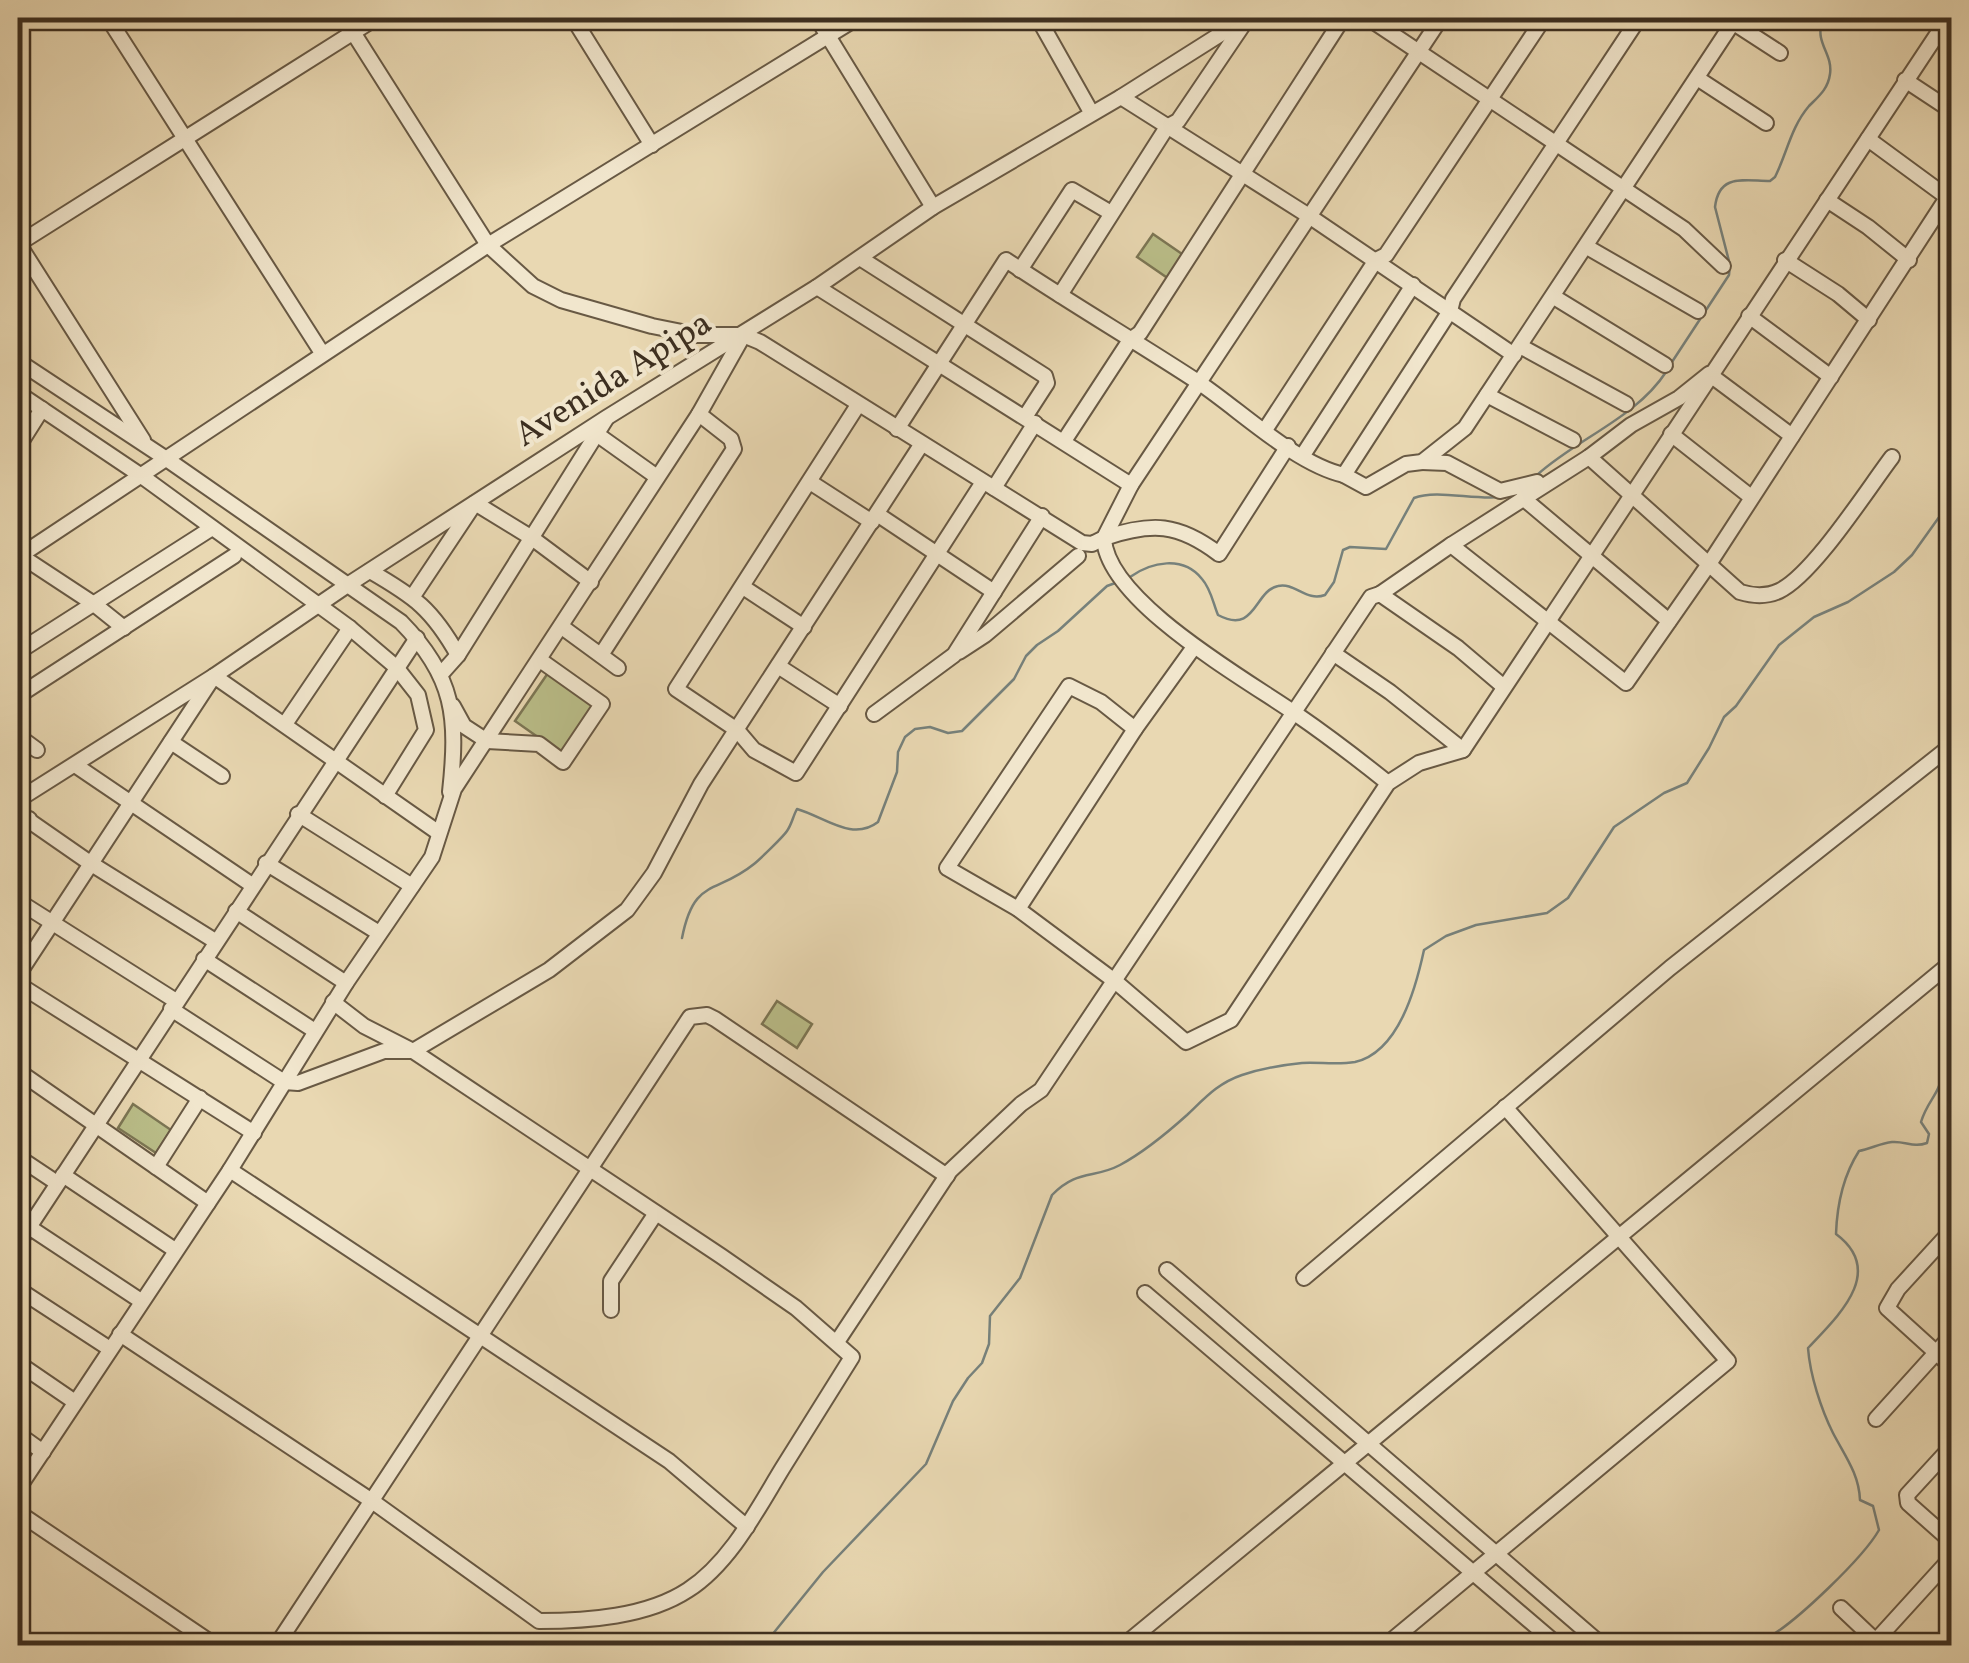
<svg xmlns="http://www.w3.org/2000/svg" width="1969" height="1663" viewBox="0 0 1969 1663" font-family="Vollkorn,serif">
<style>
.green{fill:#babe89;stroke:#7c7654;stroke-width:2.5}
.lines{fill:none;stroke-linecap:round;stroke-linejoin:round}
.stream{stroke:#77817b;stroke-width:2.5}
.minor-casing{stroke:#685944;stroke-width:18}
.minor{stroke:#f1e6cd;stroke-width:14}
.labels{text-anchor:middle;dominant-baseline:central;stroke-width:8;stroke-linejoin:round;paint-order:stroke}
.street-label{font-size:35px;fill:#3d2f20;stroke:#f1e6cd}
</style>
<rect width="100%" height="100%" fill="#e9d8b2"/>
<filter id="stains"><feTurbulence type="fractalNoise" baseFrequency=".002" numOctaves="4"/><feColorMatrix values="0 0 0 0 .2 0 0 0 0 .09 0 0 0 0 .02 0 0 0 .5 -.17"/></filter>
<radialGradient id="worn" r=".72"><stop offset=".6" stop-color="#630" stop-opacity="0"/><stop offset="1" stop-color="#630" stop-opacity=".3"/></radialGradient>
<g class="green">
<polygon points="1153,234 1185,256 1169,279 1137,257"/>
<polygon points="548,673 596,705 562,754 515,721"/>
<polygon points="777,1001 812,1024 797,1048 762,1024"/>
<polygon points="133,1104 171,1130 156,1153 118,1128"/>
</g>
<g class="lines">
<g class="stream">
<polyline points="1835,18 1859,22 1865,18"/>
<path d="M1670,365L1729,275L1730,265L1715,207C1719,173 1744,181 1770,181L1775,177C1787,153 1791,127 1809,106C1819,96 1828,89 1830,74C1833,54 1815,43 1822,22L1831,18"/>
<path d="M1537,475C1578,438 1636,418 1666,372"/>
<path d="M1130,577C1151,562 1183,555 1202,579C1211,589 1213,603 1218,615C1256,635 1254,591 1278,586C1295,582 1306,602 1325,595L1334,582L1343,550L1350,547L1386,549L1414,498C1436,489 1473,500 1500,497"/>
<path d="M682,938C694,877 716,895 754,864C760,859 783,837 787,831C792,824 793,816 797,809C825,817 852,842 878,822L897,772L898,752L905,737L915,729L930,727L948,733L962,731L1014,679L1026,656L1037,645L1058,631L1107,586L1118,582"/>
<path d="M763,1646L823,1572L926,1464L953,1401L968,1378L982,1363L989,1344L990,1316L1020,1278L1052,1195C1077,1169 1094,1179 1120,1165C1144,1152 1167,1133 1187,1115C1205,1098 1218,1083 1242,1075C1260,1069 1282,1065 1302,1063C1319,1062 1338,1065 1355,1062C1399,1052 1416,987 1424,950L1446,936L1476,925L1547,913L1568,898L1614,827L1664,793L1687,783L1709,748L1724,717L1736,706L1779,645L1814,617L1848,602L1894,572L1912,555L1952,499"/>
<path d="M1746,1646C1753,1643 1762,1641 1769,1637C1797,1621 1863,1558 1879,1530L1873,1506L1860,1500C1859,1474 1845,1456 1833,1433C1821,1409 1810,1375 1808,1348C1837,1317 1887,1272 1836,1234C1837,1205 1843,1176 1859,1151C1870,1149 1881,1143 1892,1142C1906,1141 1913,1148 1927,1143L1929,1134L1921,1122C1928,1098 1942,1094 1942,1068L1952,1064"/>
</g>
<defs>
<g id="minor">
<polyline points="108,18 322,353"/>
<polyline points="344,18 488,245 533,286 561,300 652,326 697,335 743,335 760,342 1082,543 1092,544 1104,538 1131,485 1441,18"/>
<polyline points="573,18 652,145"/>
<polyline points="817,18 933,207"/>
<polyline points="1038,18 1091,112"/>
<polyline points="1368,18 1684,229 1723,266"/>
<polyline points="1726,18 1780,53"/>
<polyline points="1697,78 1766,123"/>
<polyline points="1905,80 1952,111"/>
<polyline points="1121,97 1309,216 1514,355"/>
<polyline points="1868,139 1947,197"/>
<polyline points="1827,200 1868,227 1909,260"/>
<polyline points="18,243 143,440"/>
<polyline points="18,244 376,18"/>
<polyline points="1587,247 1698,311"/>
<polyline points="860,258 1045,376 1047,383 1025,417"/>
<polyline points="1785,260 1838,294 1869,320"/>
<polyline points="1020,270 1072,190 1111,213"/>
<polyline points="817,287 1131,485"/>
<polyline points="1060,295 1167,127 1178,121 1245,22"/>
<polyline points="1554,297 1665,365"/>
<polyline points="1749,316 1831,377"/>
<polyline points="1520,346 1626,404"/>
<path d="M18,361L168,460L401,622C455,677 458,718 450,792"/>
<polyline points="18,393 143,477 350,628 396,667 418,695 426,730 385,796"/>
<polyline points="1487,395 1573,440"/>
<polyline points="858,405 676,689 737,730 754,750 796,773 983,482"/>
<path d="M897,429L1006,260C1070,303 1137,342 1201,384C1242,412 1296,464 1344,475L1450,311L1453,299L1639,18"/>
<polyline points="1265,430 1376,260 1386,255 1544,18"/>
<polyline points="1671,434 1751,497"/>
<polyline points="598,435 657,477"/>
<polyline points="1064,441 1130,340 1140,333 1343,18"/>
<path d="M1288,446L1219,554C1178,523 1152,522 1104,538C1106,601 1247,680 1296,714C1328,736 1358,759 1388,783"/>
<polyline points="18,447 42,409"/>
<polyline points="1303,455 1413,285"/>
<path d="M1589,457L1740,592C1753,596 1766,597 1779,591C1813,575 1867,490 1892,457"/>
<polyline points="1422,462 1447,463 1500,491 1537,482"/>
<polyline points="1344,475 1366,487 1406,464 1422,462 1465,428 1736,18"/>
<polyline points="810,482 872,522"/>
<polyline points="994,488 1035,423"/>
<polyline points="1523,498 1669,621"/>
<polyline points="877,514 994,592"/>
<polyline points="1451,545 1589,457 1631,425 1679,398 1709,374 1792,436"/>
<polyline points="18,554 94,604 124,628"/>
<polyline points="18,557 488,245 857,18"/>
<path d="M370,571C415,597 432,609 458,655"/>
<polyline points="743,587 804,627"/>
<polyline points="1380,594 1451,545 1626,683 1709,564 1952,190"/>
<polyline points="413,596 475,503 532,538 591,582"/>
<polyline points="562,627 618,668"/>
<polyline points="18,652 212,528"/>
<polyline points="959,652 985,635 1078,556"/>
<polyline points="1333,653 1390,692 1463,750"/>
<polyline points="601,655 734,449 731,439 699,414"/>
<polyline points="778,666 840,706"/>
<polyline points="441,674 458,655 606,419"/>
<polyline points="18,696 234,556"/>
<polyline points="453,706 464,726 487,741 539,744 563,762 602,704 540,660"/>
<polyline points="874,714 954,655 1042,516"/>
<polyline points="285,724 350,628"/>
<polyline points="1135,729 1101,702 1069,686 947,868 1018,909 1116,982 1186,1042 1231,1020 1388,783 1419,763 1463,750 1948,18"/>
<polyline points="18,736 37,750"/>
<polyline points="171,742 222,776"/>
<polyline points="75,765 252,885"/>
<polyline points="18,800 214,676 349,584 606,418 817,287 933,207 1121,97 1246,18"/>
<polyline points="18,813 90,863 215,941"/>
<polyline points="298,814 412,886"/>
<polyline points="18,837 29,819"/>
<polyline points="266,863 379,933"/>
<polyline points="18,901 176,1001"/>
<polyline points="1018,909 1135,729 1194,647"/>
<polyline points="236,911 346,983"/>
<polyline points="204,959 315,1031"/>
<polyline points="18,975 214,676 439,833"/>
<polyline points="18,984 254,1133"/>
<polyline points="171,1009 284,1082 298,1083 384,1051 413,1051 549,970 627,910 654,873 701,784 921,445"/>
<polyline points="18,1071 208,1203"/>
<polyline points="18,1157 57,1183"/>
<polyline points="156,1167 200,1098"/>
<polyline points="230,1170 669,1461 747,1527"/>
<polyline points="63,1175 175,1250"/>
<polyline points="29,1227 141,1301"/>
<polyline points="1952,1230 1898,1289 1887,1308 1952,1367"/>
<polyline points="18,1244 417,638"/>
<polyline points="1167,1270 1603,1646"/>
<polyline points="1304,1278 1670,968 1952,745"/>
<polyline points="18,1289 110,1349"/>
<polyline points="1145,1293 1559,1646"/>
<polyline points="611,1310 611,1281 656,1213"/>
<path d="M120,1334L372,1501L539,1621C587,1621 647,1617 688,1590C730,1563 757,1510 782,1469C805,1432 829,1394 852,1357L796,1308L721,1256L413,1051L364,1026L333,1002"/>
<polyline points="837,1342 950,1171 1021,1104 1041,1090 1371,597 1380,594 1458,648 1504,687"/>
<polyline points="18,1363 75,1402"/>
<polyline points="1876,1419 1952,1335"/>
<polyline points="18,1434 43,1452"/>
<polyline points="1952,1446 1907,1495 1908,1503 1952,1542"/>
<polyline points="18,1489 230,1170 346,983 432,857 454,789 699,414 743,336"/>
<polyline points="22,1515 216,1646"/>
<polyline points="1841,1608 1880,1645"/>
<polyline points="276,1646 690,1017 707,1015 715,1019 947,1176"/>
<polyline points="1123,1646 1946,967"/>
<polyline points="1385,1646 1728,1361 1505,1107"/>
<polyline points="1871,1646 1952,1557"/>
</g>
</defs>
<use href="#minor" class="minor-casing"/>
<use href="#minor" class="minor"/>
</g>
<g class="labels">
<g class="street-label">
<text transform="translate(614 380) rotate(-32)">Avenida Apipa</text>
</g>
</g>
<rect width="1969" height="1663" fill="none" stroke="#e9d8b2" stroke-width="60"/>
<rect x="20" y="20" width="1929" height="1623" fill="none" stroke="#3d2f20" stroke-width="5"/>
<rect x="30" y="30" width="1909" height="1603" fill="none" stroke="#3d2f20" stroke-width="2.5"/>
<rect width="100%" height="100%" filter="url(#stains)"/>
<rect width="100%" height="100%" fill="url(#worn)"/>
</svg>
